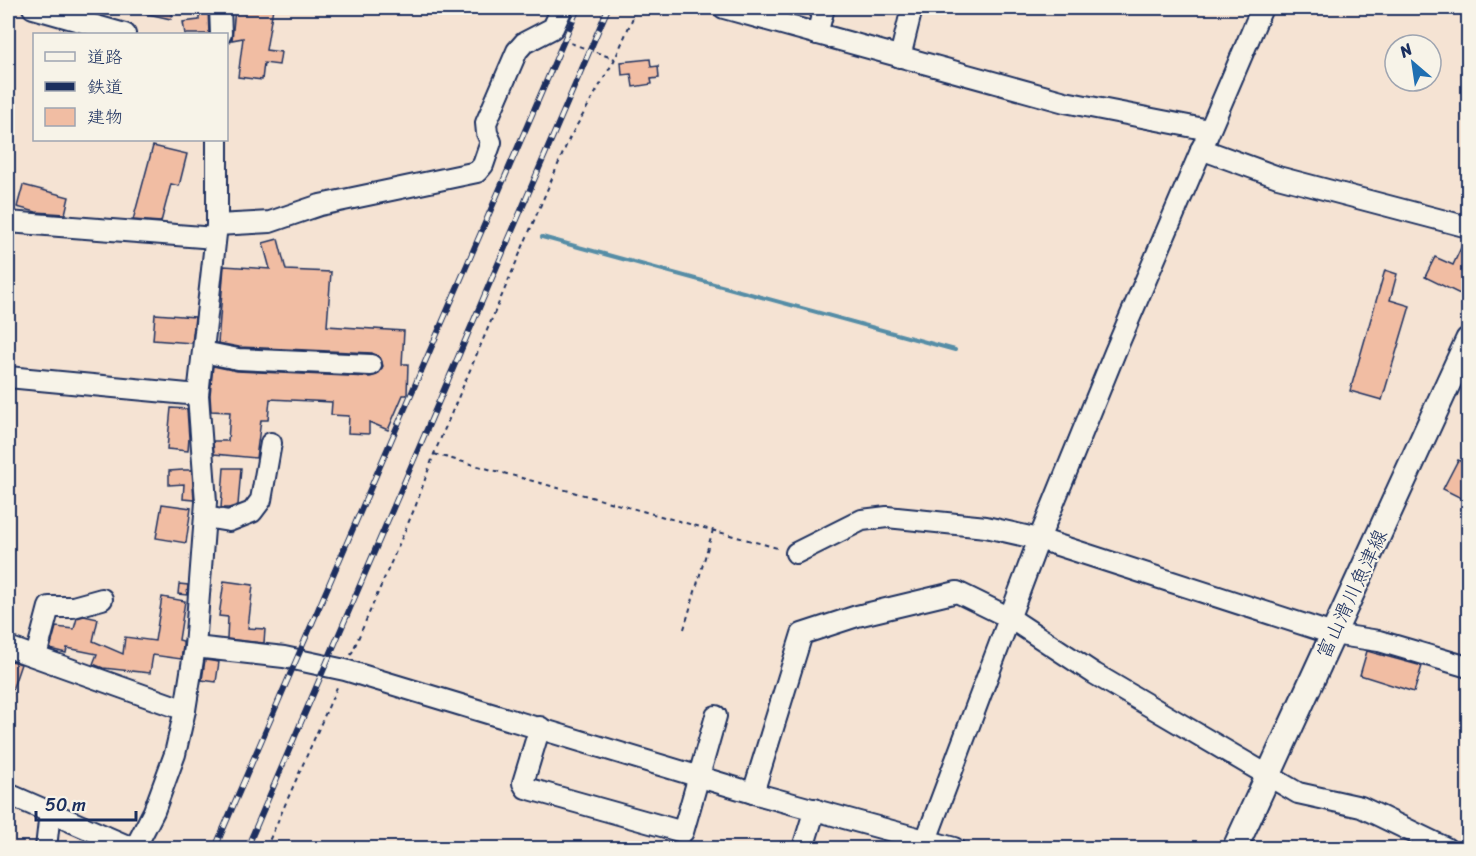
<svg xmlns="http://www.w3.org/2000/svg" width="1476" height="856" viewBox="0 0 1476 856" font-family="Sriracha,'Klee One',sans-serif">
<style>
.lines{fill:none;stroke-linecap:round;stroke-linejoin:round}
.stream{stroke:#558da6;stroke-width:4}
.building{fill:#f1bda3;stroke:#1b2f5e;stroke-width:1.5}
.minor-casing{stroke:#1b2f5e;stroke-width:24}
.major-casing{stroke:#1b2f5e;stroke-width:28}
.path{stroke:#1b2f5e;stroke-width:2;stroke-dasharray:4.5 4.5;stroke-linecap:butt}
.minor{stroke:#f7f3e8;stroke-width:20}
.major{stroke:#f7f3e8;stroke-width:24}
.rail-casing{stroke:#1b2f5e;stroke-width:6}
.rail{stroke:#f7f3e8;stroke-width:4;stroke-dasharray:11;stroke-linecap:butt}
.labels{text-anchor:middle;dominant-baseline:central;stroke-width:4.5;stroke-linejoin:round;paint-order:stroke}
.street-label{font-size:20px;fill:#1b2f5e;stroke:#f7f3e8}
</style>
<rect width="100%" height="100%" fill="#f5e3d3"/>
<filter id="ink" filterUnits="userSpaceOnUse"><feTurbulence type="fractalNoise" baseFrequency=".0167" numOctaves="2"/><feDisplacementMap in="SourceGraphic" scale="12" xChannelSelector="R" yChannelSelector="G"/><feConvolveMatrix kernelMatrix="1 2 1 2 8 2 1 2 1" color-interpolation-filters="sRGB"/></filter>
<g filter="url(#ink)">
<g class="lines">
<polyline class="stream" points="542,237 955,350"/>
</g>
<g class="building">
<polygon points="139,8 174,8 171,19 139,12"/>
<polygon points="235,8 273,8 266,50 281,52 279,65 264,63 262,80 238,77 243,38 232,40"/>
<polygon points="208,9 209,34 185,34 183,22 199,20 199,10"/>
<polygon points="650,59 651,67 658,66 659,78 651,79 652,84 633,87 631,74 622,75 621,62"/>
<polygon points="153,146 187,154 179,186 171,184 161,222 133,220"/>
<polygon points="23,185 69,197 65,214 36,212 17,207"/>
<polygon points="278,239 286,270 331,272 327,326 404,331 402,364 408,364 407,395 403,395 388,430 369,422 369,434 348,433 349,416 331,415 332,402 270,399 268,420 261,420 256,458 214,454 213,441 228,441 230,412 211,411 210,395 213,366 237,371 370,377 377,375 383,366 381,359 372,353 239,347 218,343 224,266 270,269 263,243"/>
<polygon points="1465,239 1468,239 1468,281 1462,295 1425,277 1435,257 1453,265"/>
<polygon points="1385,270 1397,274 1390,300 1410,306 1382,400 1350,391"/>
<polygon points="155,314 195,317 192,343 153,340"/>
<polygon points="171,408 187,409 189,438 188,451 167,449"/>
<polygon points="1458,460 1468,465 1468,491 1465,500 1443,489"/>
<polygon points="224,468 241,468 238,505 229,508 221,508"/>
<polygon points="183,470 192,470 194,500 183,499 184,484 169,485 169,471"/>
<polygon points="162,504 191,508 186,543 156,538"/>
<polygon points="224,581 253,585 248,628 265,629 264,643 227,639 228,617 219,616"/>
<polygon points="179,584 188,585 187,595 178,594"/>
<polygon points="162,597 185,601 179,640 183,641 183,646 181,659 153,655 150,673 103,668 93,664 97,654 67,648 66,653 50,649 56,627 74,629 77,618 84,616 98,619 93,641 123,654 125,637 155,641"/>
<polygon points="1367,651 1422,666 1414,692 1360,675"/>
<polygon points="8,660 21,664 9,699 8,698"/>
<polygon points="205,660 219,662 216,682 202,680"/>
</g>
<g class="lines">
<defs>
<g id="minor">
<polyline points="33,8 125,34"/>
<polyline points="220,8 221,34"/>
<polyline points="724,8 1065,102 1209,130"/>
<polyline points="817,34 824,8"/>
<polyline points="900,57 912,8"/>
<polyline points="1201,149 1278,177 1468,227"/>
<polyline points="8,222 215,238"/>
<polyline points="217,225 270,222 320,205 477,172 483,165 491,142 487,133 486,123 517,51 524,43 553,28 562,8"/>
<polyline points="203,352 238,359 371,365"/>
<polyline points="8,377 198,395"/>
<polyline points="205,517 229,521 252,512 261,500 271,443"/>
<polyline points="796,553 862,520 887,517 986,527 1039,539 1333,634 1379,641 1468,667"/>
<polyline points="8,647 185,710"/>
<polyline points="195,647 284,657 345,670 753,793 954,848"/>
<polyline points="36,656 49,607 73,607 102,599"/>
<polyline points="540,727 523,783 526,788 683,832 716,716"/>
<polyline points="753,793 802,634 857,616 957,592 1010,618 1095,674 1298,793 1361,807 1446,848"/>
<polyline points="8,794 132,848"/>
<polyline points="46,848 50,812"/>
<polyline points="135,848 154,811 175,754 185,710 195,647 206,502 198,395 217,225 217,140"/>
<polyline points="803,848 815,809"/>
<polyline points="923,848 1039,539 1115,352 1262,8"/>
</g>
<polyline id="major" points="1235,848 1468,340"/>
</defs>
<use href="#minor" class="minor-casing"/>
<use href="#major" class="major-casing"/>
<g class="path">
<polyline points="562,40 615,59"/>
<polyline points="434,454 781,549"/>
<polyline points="684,629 713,530"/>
<polyline points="351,655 416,505 434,454 569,139 615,59 637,8"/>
<polyline points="266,848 338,685"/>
</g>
<use href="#minor" class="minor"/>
<use href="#major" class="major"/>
<defs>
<g id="rail">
<polyline points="215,848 578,8"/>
<polyline points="247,848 608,8"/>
</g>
</defs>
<use href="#rail" class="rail-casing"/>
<use href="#rail" class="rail"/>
</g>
</g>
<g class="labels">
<g class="street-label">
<text transform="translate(1352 594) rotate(-65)">富山滑川魚津線</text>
</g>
</g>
<rect width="1476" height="856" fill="none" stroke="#f7f3e8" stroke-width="30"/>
<rect x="15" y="15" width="1446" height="826" fill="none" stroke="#1b2f5e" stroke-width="2" filter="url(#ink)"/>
<rect x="33" y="33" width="195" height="108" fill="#f7f3e8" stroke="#9fa5b1" stroke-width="1.5"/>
<rect x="45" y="52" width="30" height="9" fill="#f7f3e8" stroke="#9fa5b1" stroke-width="1.5"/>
<text x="87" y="63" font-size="18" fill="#1b2f5e">道路</text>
<rect x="45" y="82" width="30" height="9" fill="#1b2f5e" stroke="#9fa5b1" stroke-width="1.5"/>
<text x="87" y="93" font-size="18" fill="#1b2f5e">鉄道</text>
<rect x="45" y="108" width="30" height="18" fill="#f1bda3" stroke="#9fa5b1" stroke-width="1.5"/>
<text x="87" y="123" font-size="18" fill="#1b2f5e">建物</text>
<g transform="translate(1413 63) rotate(331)"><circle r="28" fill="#f7f3e8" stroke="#9fa5b1" stroke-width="1.5"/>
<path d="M0-4.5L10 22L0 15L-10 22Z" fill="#1f6fb2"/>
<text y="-9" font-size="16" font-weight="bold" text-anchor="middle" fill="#1b2f5e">N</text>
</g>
<path d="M36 811v9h100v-9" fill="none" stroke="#1b2f5e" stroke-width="3"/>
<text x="45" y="811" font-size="18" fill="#1b2f5e" stroke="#f7f3e8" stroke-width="4.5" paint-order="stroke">50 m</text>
</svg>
